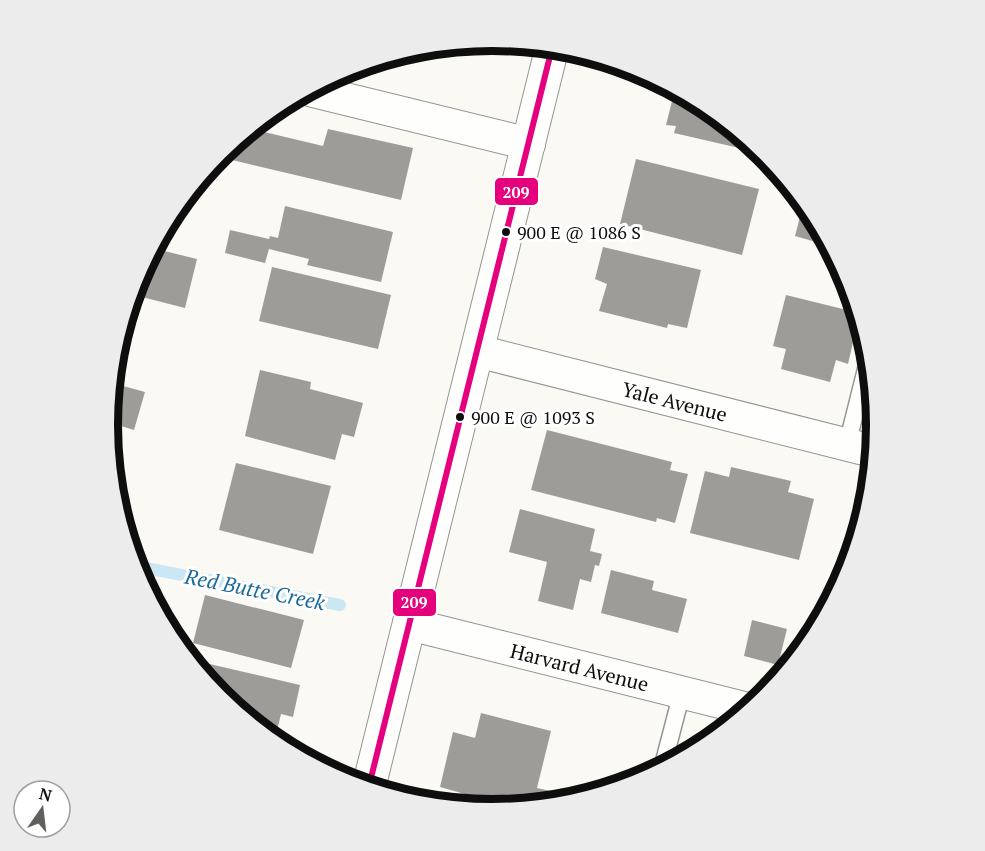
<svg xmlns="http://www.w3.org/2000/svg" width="985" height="851" viewBox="0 0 985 851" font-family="'PT Serif',serif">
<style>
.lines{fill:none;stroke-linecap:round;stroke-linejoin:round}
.stream{stroke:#cbe7f3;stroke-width:12}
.building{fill:#9e9c99}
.service-casing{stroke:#949492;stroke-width:19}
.minor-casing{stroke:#949492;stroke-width:34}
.tertiary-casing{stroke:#949492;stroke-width:35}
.service{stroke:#fefefd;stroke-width:16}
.minor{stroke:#fefefd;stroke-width:32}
.tertiary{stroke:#fefefd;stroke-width:33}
.bus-1-casing{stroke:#fff;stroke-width:10}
.bus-1{stroke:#e5007d;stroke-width:6}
.bus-dot{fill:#0e0e0e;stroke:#fff;stroke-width:2}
.labels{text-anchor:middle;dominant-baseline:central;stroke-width:6;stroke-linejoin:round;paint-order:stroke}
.bus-label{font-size:18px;fill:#0e0e0e;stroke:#fff;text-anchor:start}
.street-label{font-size:20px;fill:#0e0e0e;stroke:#fff}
.water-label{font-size:21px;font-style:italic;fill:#1c699b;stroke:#fff}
.rim{fill:none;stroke:#0e0e0e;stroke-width:8}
.line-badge{stroke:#fff;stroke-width:2}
.badge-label{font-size:16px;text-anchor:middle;font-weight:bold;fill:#fff}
</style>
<rect width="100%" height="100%" fill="#faf9f4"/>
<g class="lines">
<polyline class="stream" points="135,566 340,605"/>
</g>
<g class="building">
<polygon points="674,93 765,154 674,133 676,126 666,125"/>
<polygon points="328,129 413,148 401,200 228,159 231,146 256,130 323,146"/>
<polygon points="222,152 219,166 213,164 221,153"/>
<polygon points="636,159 759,189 742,255 620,224"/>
<polygon points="285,206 393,232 381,282 307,265 309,259 269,249 265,263 225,253 230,230 269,239 270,236 278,238"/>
<polygon points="802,209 826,245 795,236"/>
<polygon points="603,247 701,270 687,328 668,324 667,328 599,311 607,284 595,279"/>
<polygon points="156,249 197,259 185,308 138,296 146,264"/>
<polygon points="272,267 391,295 378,349 259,321"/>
<polygon points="786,295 855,312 857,325 848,364 836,360 830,382 781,369 786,349 773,346"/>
<polygon points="260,370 311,382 310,389 363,403 354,437 342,434 335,460 245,436"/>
<polygon points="116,384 145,392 134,430 108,422"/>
<polygon points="547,430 672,462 670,470 688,474 675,523 657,518 656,522 531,490"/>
<polygon points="236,463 331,486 313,554 219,530"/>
<polygon points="731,467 791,481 788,492 814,499 799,560 690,533 705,471 729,477"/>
<polygon points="520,509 595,529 590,551 602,554 599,566 595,565 591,582 580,579 573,610 538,601 547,562 509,552"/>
<polygon points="850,526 857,528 848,573 834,594"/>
<polygon points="611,570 654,581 652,590 687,599 678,633 601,613"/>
<polygon points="205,595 304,620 291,668 193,643"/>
<polygon points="752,620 787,629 778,665 744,656"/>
<polygon points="201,662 300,685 293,717 281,714 276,735 220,697 200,667"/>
<polygon points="481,713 551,731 537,788 564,794 564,796 511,807 440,787 453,732 475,738"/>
<polygon points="464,798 504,808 492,810 462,805"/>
</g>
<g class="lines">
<defs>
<g id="service">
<polyline points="847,445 866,369"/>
<polyline points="663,765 682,692"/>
</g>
<g id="minor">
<polyline points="313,91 529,144"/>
<path id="s1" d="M477,351L872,451"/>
<path id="s2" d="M409,624L748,709"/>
</g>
<polyline id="tertiary" points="369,786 551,52"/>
</defs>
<use href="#service" class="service-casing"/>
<use href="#minor" class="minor-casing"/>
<use href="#tertiary" class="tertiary-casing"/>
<use href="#service" class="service"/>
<use href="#minor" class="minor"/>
<use href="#tertiary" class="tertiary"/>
<defs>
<polyline id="bus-1" points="369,786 551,52"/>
</defs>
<use href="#bus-1" class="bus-1-casing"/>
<use href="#bus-1" class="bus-1"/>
</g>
<g class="bus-dot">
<circle cx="506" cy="232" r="5"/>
<circle cx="460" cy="417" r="5"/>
</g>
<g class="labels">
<g class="bus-label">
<text x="517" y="232">900 E @ 1086 S</text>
<text x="471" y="417">900 E @ 1093 S</text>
</g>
<g class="street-label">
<text stroke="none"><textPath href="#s1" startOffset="204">Yale Avenue</textPath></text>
<text stroke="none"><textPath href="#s2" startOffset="176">Harvard Avenue</textPath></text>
</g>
<g class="water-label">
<text transform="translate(255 589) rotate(11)">Red Butte Creek</text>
</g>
</g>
<path d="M0 0H985V851H0ZM118 425a374 374 0 1 1 748 0a374 374 0 1 1-748 0Z" fill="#ececec" fill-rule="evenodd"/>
<path class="rim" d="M118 425a374 374 0 1 1 748 0a374 374 0 1 1-748 0Z"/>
<g class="line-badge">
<rect x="494" y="177" width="45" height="29" rx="6" fill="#e5007d"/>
<rect x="392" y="588" width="45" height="29" rx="6" fill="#e5007d"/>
</g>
<g class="badge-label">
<text x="516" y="198">209</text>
<text x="414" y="608">209</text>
</g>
<g transform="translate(42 809) rotate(14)"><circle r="28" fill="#ffffff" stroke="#9f9f9f" stroke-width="1.5"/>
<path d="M0-4.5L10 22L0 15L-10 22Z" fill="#61605e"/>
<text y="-9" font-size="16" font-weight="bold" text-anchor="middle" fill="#0e0e0e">N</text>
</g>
</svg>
